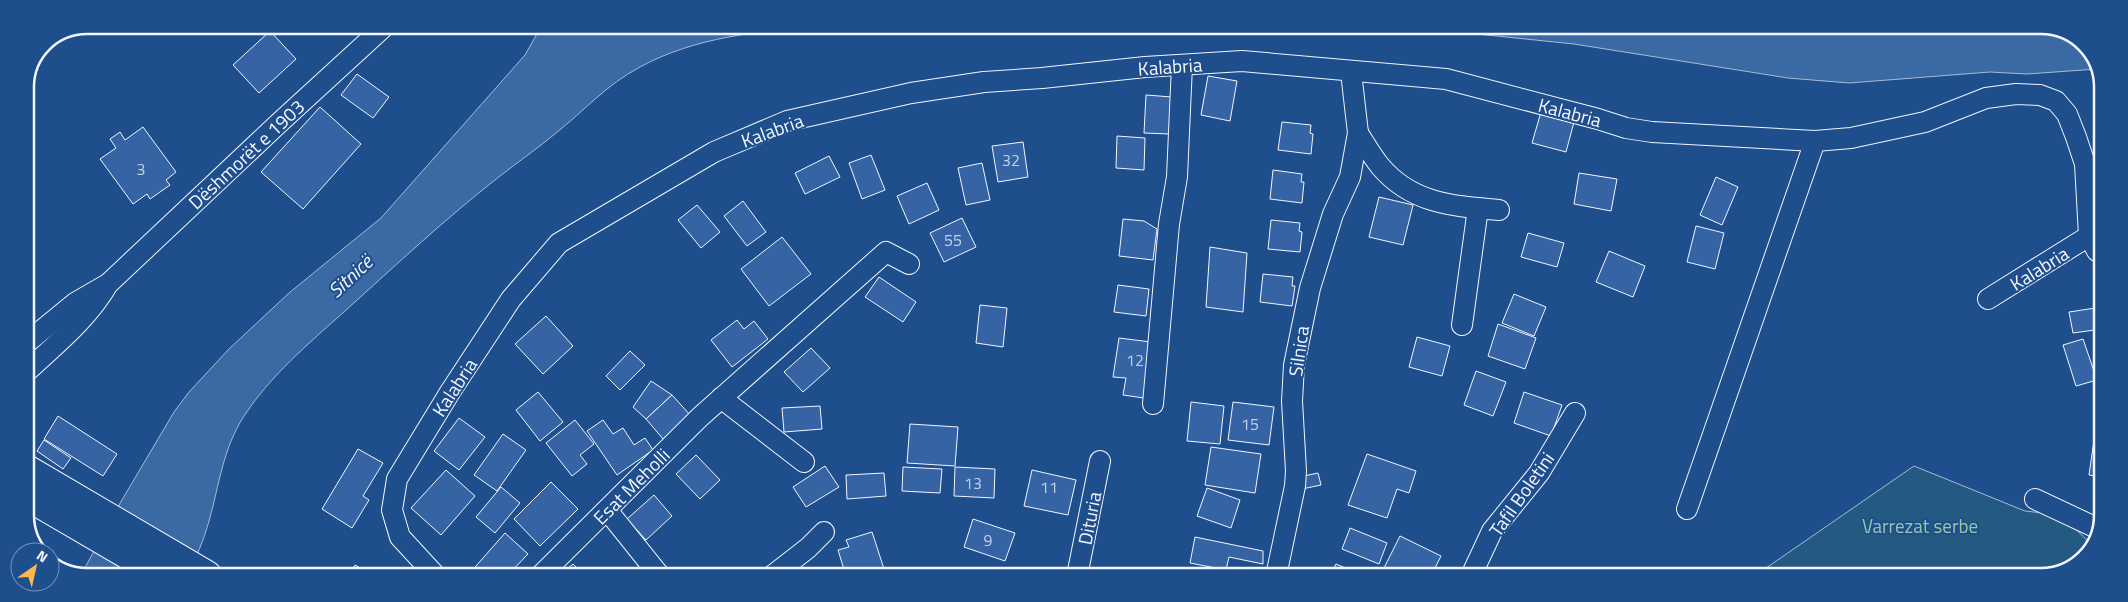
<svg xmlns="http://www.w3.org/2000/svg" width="2128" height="602" viewBox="0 0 2128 602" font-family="'Titillium Web',sans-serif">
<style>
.green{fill:#245a82;stroke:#a8bbd7}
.water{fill:#3b69a3;stroke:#a8bbd7}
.building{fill:#3563a3;stroke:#f2f6ff}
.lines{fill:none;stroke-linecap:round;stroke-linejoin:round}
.street-casing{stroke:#f2f6ff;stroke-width:22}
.secondary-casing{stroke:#f2f6ff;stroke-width:30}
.street{stroke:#1f4e8c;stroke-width:20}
.secondary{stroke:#1f4e8c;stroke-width:28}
.labels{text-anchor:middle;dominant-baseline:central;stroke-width:4;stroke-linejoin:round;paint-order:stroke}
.number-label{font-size:16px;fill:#c3d1e8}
.street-label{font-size:19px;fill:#f2f6ff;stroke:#1f4e8c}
.park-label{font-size:19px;fill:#97c8a6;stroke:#1f4e8c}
.water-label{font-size:20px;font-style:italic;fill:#f2f6ff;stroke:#1f4e8c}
.rim{fill:none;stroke:#f2f6ff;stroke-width:2.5}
</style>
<rect width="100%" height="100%" fill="#1f4e8c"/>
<polygon class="green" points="1914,466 2025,511 2061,515 2092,545 2079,564 2041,577 1753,577"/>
<g class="water">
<path d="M542,25L821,26C759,31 695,37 640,67C606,85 585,110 556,133C538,148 518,162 500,176C446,218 396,265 345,311C309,343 270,376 244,416C223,448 219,486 209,521C204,539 196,559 187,575H81L119,505L174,412L189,392L229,349L289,293L381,218L525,55Z"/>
<polygon points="1399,26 2057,27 2088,46 2097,69 2027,74 1990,72 1849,83 1788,78 1574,44"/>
</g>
<g class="building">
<polygon points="270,31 296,59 259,93 233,65"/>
<polygon points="357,74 389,97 373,118 341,95"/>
<polygon points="1208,76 1237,81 1230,121 1201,115"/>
<polygon points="1146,95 1172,97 1170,134 1144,133"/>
<polygon points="1543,105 1574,122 1566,152 1532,143"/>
<polygon points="320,107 361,144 303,209 261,172"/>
<polygon points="1282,122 1311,125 1310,133 1313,134 1311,154 1278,150"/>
<polygon points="143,127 176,172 166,180 170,185 150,199 147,194 133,204 100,159 116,148 110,139 120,132 125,140"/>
<polygon points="1117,136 1145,138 1144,170 1116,168"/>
<polygon points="1023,142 1028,177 998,182 992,146"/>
<polygon points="871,155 885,190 862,199 849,163"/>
<polygon points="829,156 840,177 805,194 795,173"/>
<polygon points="982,163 990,200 966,205 958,168"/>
<polygon points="1273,170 1302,174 1301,182 1304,182 1302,203 1270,199"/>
<polygon points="1579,173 1617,179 1611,211 1574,204"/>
<polygon points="1716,177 1738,187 1722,225 1700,215"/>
<polygon points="927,183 939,210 909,224 897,196"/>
<polygon points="1379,197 1413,205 1403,245 1369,237"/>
<polygon points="743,201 766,232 747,246 724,216"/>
<polygon points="697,205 720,232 701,248 678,220"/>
<polygon points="962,218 976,247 944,262 930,233"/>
<polygon points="1123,219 1144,221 1157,229 1153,260 1119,256"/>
<polygon points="1271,220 1300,223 1299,231 1302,232 1300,252 1268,249"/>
<polygon points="1696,226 1724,233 1715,269 1687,262"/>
<polygon points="1528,233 1564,243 1557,267 1521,257"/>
<polygon points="782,237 811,274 769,306 741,269"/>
<polygon points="1210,247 1247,253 1243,312 1206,307"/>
<polygon points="1609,251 1645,266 1633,297 1596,282"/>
<polygon points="25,266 34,273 25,283"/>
<polygon points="1263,274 1293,277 1292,286 1295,286 1292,306 1260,302"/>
<polygon points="879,277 916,302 903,322 865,297"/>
<polygon points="1118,285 1149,289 1146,316 1114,312"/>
<polygon points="1514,294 1546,307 1534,336 1502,323"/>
<polygon points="980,305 1007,308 1003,347 976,343"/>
<polygon points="2102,307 2102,329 2073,333 2069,312"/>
<polygon points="546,316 573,346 543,374 515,344"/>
<polygon points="737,320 744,329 754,321 768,339 732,367 711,340"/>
<polygon points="1498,324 1536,338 1525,369 1488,356"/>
<polygon points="1417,337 1450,346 1442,376 1409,367"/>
<polygon points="1119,338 1151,342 1144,398 1123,395 1126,378 1113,377"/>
<polygon points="2083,339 2097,380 2076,386 2063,345"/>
<polygon points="811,348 830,368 803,392 784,372"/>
<polygon points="630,351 645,365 620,390 606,376"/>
<polygon points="1476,371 1506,382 1493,416 1464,405"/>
<polygon points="651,381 672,395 646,419 633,407"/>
<polygon points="538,392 563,422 540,441 516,410"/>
<polygon points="1524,392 1562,405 1551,436 1514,423"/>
<polygon points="672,395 691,416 664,440 646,419"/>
<polygon points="1191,402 1224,406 1220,444 1187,441"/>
<polygon points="1233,402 1274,407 1269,445 1228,440"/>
<polygon points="820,406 822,429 784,432 782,408"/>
<polygon points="58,416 117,454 103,476 44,439"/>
<polygon points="459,418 485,437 459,470 434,451"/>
<polygon points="575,420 594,444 580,455 587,464 572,476 546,443"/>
<polygon points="603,420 613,434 623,428 634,445 645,438 653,450 617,475 587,431"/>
<polygon points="910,424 958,427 955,466 907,463"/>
<polygon points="503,434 526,450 497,491 474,475"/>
<polygon points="44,440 71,458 63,469 37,451"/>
<polygon points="2094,440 2101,441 2101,477 2089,475"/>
<polygon points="1211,447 1261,454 1255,493 1205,485"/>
<polygon points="358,449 383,463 363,496 369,500 352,528 322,509"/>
<polygon points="1367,454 1416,471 1409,493 1397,489 1387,518 1348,505"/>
<polygon points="696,455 720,480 700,499 676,474"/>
<polygon points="825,466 839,487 806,507 793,487"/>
<polygon points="903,467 942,469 940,493 902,491"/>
<polygon points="955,467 995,469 994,498 954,496"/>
<polygon points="446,470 475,496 441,535 411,508"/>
<polygon points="1032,470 1076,480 1068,515 1024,506"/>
<polygon points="884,473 886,496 847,499 846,475"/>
<polygon points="1318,473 1321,485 1302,489 1299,477"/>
<polygon points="551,482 578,509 540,546 514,519"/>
<polygon points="501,487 520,503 495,533 476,517"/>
<polygon points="1207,488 1240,500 1231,528 1197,516"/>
<polygon points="654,495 672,516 646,540 627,519"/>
<polygon points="973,519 1015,533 1005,561 964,547"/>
<polygon points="1350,528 1387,543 1379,564 1342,549"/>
<polygon points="872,532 885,572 874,576 846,576 838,550 849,547 846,540"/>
<polygon points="505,533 528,554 508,575 471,575 469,574"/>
<polygon points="1400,536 1441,556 1431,576 1380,576"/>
<polygon points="1195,537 1263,551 1263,564 1229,557 1226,570 1190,563"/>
<polygon points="573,564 584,575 560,575"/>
<polygon points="1336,564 1364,576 1330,576"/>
<polygon points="355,565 372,575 349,575"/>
</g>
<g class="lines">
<defs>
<g id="street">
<path d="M1358,133C1365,144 1372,156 1380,166C1412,204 1453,206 1499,210"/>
<polyline points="1988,299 2089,236"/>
<polyline points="1462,325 1478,208"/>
<polyline points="25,344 75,303 106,285"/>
<path d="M25,373C55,345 87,320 108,284L279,123L386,25"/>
<polyline points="721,398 804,462"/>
<polyline points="1153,404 1169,224 1177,177 1182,65"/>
<polyline points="2035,499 2101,530"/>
<polyline points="1687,509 1815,141"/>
<polyline points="607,510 660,576"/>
<polyline points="435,575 400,537 392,510 397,479 450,392 511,299 559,243 714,152 787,121 911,93 984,82 1042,78 1145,67 1242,61 1446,79 1598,119 1626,128 1652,132 1815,141 1851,138 1925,122 1986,98 2016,94 2040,95 2056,101 2067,114 2076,137 2085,164 2089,236 2097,251 2102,254"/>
<polyline points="541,575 700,417 886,252 909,264"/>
<polyline points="772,576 808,548 824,532"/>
<polyline points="1077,576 1100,461"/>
<polyline points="1276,576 1295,486 1296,471 1292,401 1294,365 1310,288 1333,214 1350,177 1358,133 1351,72"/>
<polyline points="1471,576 1492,531 1539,473 1575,413"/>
</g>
<g id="secondary">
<polyline points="25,468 207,575"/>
<polyline points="25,495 162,575"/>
</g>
</defs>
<use href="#street" class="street-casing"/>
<use href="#secondary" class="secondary-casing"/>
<use href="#street" class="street"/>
<use href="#secondary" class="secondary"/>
</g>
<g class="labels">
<g class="number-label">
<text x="1011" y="160">32</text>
<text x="141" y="169">3</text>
<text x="953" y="240">55</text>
<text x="1135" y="360">12</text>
<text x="1250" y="424">15</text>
<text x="973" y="483">13</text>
<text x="1049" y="487">11</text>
<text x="988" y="540">9</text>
</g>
<g class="street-label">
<text transform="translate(1170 66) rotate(-4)">Kalabria</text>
<text transform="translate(1570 112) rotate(15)">Kalabria</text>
<text transform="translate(772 130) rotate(-20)">Kalabria</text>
<text transform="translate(246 154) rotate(-43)">Dëshmorët e 1903</text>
<text transform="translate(2039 268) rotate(-32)">Kalabria</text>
<text transform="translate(1298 351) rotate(-82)">Silnica</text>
<text transform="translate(454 387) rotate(-57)">Kalabria</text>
<text transform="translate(631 486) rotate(-45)">Esat Meholli</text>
<text transform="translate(1521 494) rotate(-55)">Tafil Boletini</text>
<text transform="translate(1089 518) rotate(-79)">Dituria</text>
</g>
<g class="park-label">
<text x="1920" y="525">Varrezat serbe</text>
</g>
<g class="water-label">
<text transform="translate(350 276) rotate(-43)">Sitnicë</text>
</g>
</g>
<path d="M0 0H2128V602H0ZM87 34H2041A53 53 0 0 1 2094 87V515A53 53 0 0 1 2041 568H87A53 53 0 0 1 34 515V87A53 53 0 0 1 87 34Z" fill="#1f4e8c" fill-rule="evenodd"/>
<path class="rim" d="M87 34H2041A53 53 0 0 1 2094 87V515A53 53 0 0 1 2041 568H87A53 53 0 0 1 34 515V87A53 53 0 0 1 87 34Z"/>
<g transform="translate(35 567) rotate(34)"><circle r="24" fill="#1f4e8c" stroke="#7391ba"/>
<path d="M0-4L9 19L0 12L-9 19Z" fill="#ffb74d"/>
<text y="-8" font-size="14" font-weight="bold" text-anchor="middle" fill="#f2f6ff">N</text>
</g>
</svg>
